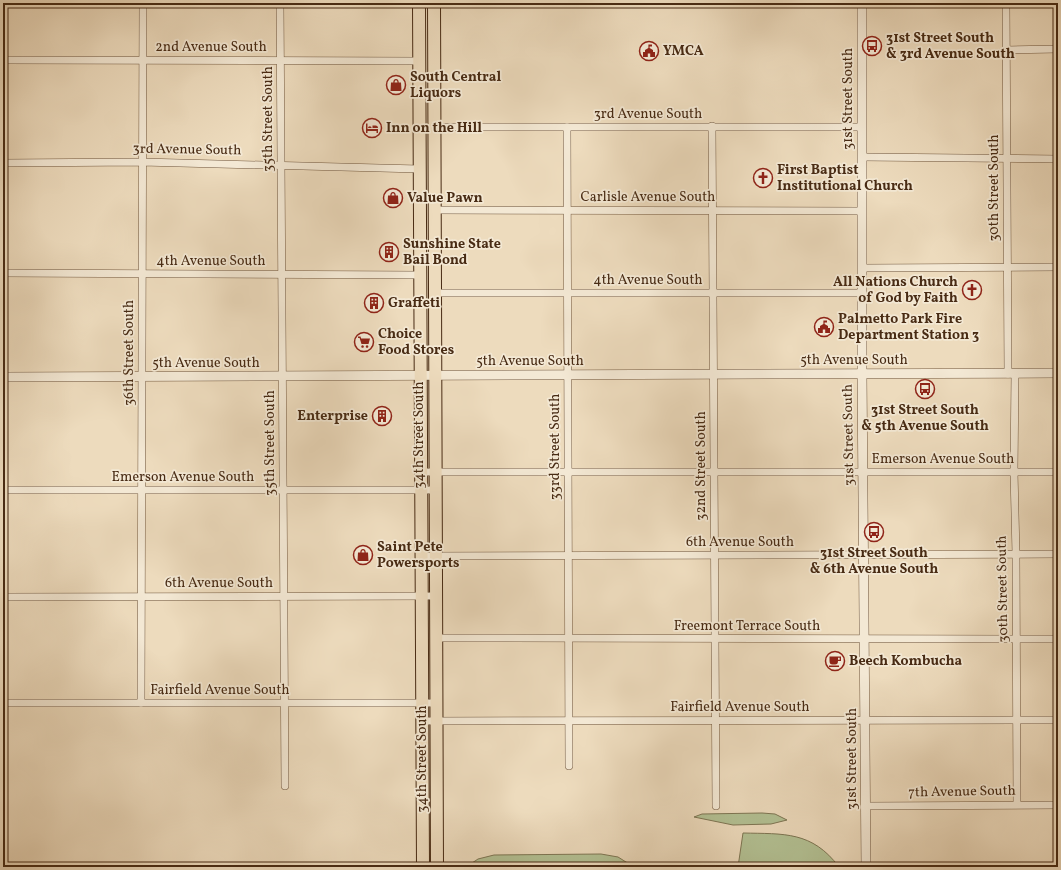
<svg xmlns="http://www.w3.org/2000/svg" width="1061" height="870" viewBox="0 0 1061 870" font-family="Vollkorn,serif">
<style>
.green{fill:#b3c194;stroke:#7e7654}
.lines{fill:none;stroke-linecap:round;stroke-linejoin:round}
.minor-casing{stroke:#71573e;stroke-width:8}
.tertiary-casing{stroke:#71573e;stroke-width:10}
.trunk-casing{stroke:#482b14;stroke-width:14}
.minor{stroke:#f3e8d4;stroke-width:7}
.tertiary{stroke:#f3e8d4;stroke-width:9}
.trunk{stroke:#eddbbd;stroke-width:12}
.labels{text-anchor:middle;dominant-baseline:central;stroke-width:3.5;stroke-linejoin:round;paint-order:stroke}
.poi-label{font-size:14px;font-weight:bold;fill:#482b14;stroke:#f3e8d4;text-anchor:start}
.street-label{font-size:14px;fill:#482b14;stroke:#f3e8d4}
</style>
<rect width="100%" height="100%" fill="#eddbbd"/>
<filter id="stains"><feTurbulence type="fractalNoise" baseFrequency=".005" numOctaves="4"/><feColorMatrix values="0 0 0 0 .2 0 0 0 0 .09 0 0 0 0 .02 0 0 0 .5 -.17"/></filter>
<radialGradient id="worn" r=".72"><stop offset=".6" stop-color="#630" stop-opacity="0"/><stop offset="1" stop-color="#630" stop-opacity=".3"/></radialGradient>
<g class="green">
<polygon points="762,813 775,814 787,820 771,824 733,825 694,817 702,814"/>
<path d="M743,833C784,834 812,831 839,867H738Z"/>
<polygon points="601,854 618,857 634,867 619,867 607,864 492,864 482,867 466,867 478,859 494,855"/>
</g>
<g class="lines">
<defs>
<g id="minor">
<polyline points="280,3 285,786"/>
<polyline points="1006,3 1008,374"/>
<polyline points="1006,50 1058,49"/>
<polyline points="3,60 419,61"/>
<polyline points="712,126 716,806"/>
<polyline points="434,127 862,127"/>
<polyline points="567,127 569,766"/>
<polyline points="862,157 1058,159"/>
<polyline points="3,163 142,162 419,169"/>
<polyline points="435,210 862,211"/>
<polyline points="862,268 1058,267"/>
<polyline points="3,273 420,275"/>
<polyline points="435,293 862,293"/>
<polyline points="1015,374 1014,472 1016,554 1017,804"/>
<polyline points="421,472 1058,472"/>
<polyline points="3,490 435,490"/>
<polyline points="421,556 1058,554"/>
<polyline points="3,597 435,596"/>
<polyline points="435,638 1058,639"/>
<polyline points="3,703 437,703"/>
<polyline points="141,703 143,3"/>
<polyline points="423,721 1058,720"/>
<polyline points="866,806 1058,805"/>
</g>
<g id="tertiary">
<polyline points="862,3 862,374 866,867"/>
<polyline points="3,108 3,220"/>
<polyline points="3,377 1058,373"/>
</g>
<g id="trunk">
<polyline points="419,3 423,867"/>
<polyline points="434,3 437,867"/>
</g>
</defs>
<use href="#minor" class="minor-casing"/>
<use href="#tertiary" class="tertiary-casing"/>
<use href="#trunk" class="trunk-casing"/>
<use href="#minor" class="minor"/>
<use href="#tertiary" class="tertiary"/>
<use href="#trunk" class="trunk"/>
</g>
<defs>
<symbol id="bus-ring" viewBox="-11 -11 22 22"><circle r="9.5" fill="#f3e8d4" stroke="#8f2418" stroke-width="1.5"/><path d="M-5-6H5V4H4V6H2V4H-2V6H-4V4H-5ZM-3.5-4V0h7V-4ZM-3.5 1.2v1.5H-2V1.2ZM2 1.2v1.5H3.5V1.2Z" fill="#8f2418"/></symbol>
<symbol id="civic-ring" viewBox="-11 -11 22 22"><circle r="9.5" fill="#f3e8d4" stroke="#8f2418" stroke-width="1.5"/><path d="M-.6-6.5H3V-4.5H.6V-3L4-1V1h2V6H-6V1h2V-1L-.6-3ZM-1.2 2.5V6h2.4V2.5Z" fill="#8f2418"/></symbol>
<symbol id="shop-ring" viewBox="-11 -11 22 22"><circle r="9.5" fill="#f3e8d4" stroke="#8f2418" stroke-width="1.5"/><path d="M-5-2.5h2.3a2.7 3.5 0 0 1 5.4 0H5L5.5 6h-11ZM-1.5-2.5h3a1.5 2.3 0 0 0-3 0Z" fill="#8f2418"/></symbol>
<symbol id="hotel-ring" viewBox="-11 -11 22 22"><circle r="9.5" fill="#f3e8d4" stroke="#8f2418" stroke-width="1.5"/><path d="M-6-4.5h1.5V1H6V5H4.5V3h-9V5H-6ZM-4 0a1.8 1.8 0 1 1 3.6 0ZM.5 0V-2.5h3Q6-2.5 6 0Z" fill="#8f2418"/></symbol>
<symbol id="church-ring" viewBox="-11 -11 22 22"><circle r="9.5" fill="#f3e8d4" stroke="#8f2418" stroke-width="1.5"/><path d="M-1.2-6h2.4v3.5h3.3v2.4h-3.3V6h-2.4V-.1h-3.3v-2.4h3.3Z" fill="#8f2418"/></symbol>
<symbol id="building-ring" viewBox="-11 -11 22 22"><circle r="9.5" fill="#f3e8d4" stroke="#8f2418" stroke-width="1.5"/><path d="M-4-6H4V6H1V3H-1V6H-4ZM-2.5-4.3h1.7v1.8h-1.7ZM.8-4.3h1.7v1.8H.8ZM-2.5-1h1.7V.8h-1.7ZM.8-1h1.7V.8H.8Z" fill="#8f2418"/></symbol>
<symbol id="supermarket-ring" viewBox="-11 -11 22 22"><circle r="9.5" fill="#f3e8d4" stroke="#8f2418" stroke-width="1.5"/><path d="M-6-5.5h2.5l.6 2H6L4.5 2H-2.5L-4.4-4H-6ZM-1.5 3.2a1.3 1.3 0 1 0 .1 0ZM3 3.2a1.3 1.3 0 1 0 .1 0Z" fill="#8f2418"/></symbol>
<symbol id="cafe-ring" viewBox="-11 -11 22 22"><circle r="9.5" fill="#f3e8d4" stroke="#8f2418" stroke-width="1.5"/><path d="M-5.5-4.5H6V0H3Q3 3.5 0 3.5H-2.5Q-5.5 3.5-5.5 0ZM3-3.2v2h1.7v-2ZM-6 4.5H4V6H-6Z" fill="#8f2418"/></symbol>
</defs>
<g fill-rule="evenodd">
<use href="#bus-ring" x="861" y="35" width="22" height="22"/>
<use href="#civic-ring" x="638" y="40" width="22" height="22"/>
<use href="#shop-ring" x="385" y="74" width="22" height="22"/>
<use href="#hotel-ring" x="361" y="117" width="22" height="22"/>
<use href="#church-ring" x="752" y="167" width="22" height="22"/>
<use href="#shop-ring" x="382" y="187" width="22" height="22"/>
<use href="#building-ring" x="378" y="241" width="22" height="22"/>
<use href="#church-ring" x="961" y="279" width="22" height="22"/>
<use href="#building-ring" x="363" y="292" width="22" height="22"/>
<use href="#civic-ring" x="813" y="316" width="22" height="22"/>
<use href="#supermarket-ring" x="353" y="331" width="22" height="22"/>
<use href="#bus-ring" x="914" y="378" width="22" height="22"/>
<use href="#building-ring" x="371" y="405" width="22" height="22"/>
<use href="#bus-ring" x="863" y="521" width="22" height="22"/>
<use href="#shop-ring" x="352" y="544" width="22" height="22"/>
<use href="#cafe-ring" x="824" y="650" width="22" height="22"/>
</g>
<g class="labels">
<g class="poi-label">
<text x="886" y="38">31st Street South<tspan x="886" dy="16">&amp; 3rd Avenue South</tspan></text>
<text x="663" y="51">YMCA</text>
<text x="410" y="77">South Central<tspan x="410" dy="16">Liquors</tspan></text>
<text x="386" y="128">Inn on the Hill</text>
<text x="777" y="170">First Baptist<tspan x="777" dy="16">Institutional Church</tspan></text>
<text x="407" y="198">Value Pawn</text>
<text x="403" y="244">Sunshine State<tspan x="403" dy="16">Bail Bond</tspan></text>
<text x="958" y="282" text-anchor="end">All Nations Church<tspan x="958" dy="16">of God by Faith</tspan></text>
<text x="388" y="303">Graffeti</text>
<text x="838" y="319">Palmetto Park Fire<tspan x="838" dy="16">Department Station 3</tspan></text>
<text x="378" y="334">Choice<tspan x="378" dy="16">Food Stores</tspan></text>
<text x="925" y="410" text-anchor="middle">31st Street South<tspan x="925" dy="16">&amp; 5th Avenue South</tspan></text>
<text x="368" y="416" text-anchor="end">Enterprise</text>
<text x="377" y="547">Saint Pete<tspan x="377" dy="16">Powersports</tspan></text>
<text x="874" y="553" text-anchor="middle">31st Street South<tspan x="874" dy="16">&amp; 6th Avenue South</tspan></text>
<text x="849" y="661">Beech Kombucha</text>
</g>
<g class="street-label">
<text x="211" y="47">2nd Avenue South</text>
<text transform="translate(848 99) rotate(-90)">31st Street South</text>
<text x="648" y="114">3rd Avenue South</text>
<text transform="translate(268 119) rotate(-90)">35th Street South</text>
<text transform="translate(187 150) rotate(1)">3rd Avenue South</text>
<text transform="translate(994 188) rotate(-90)">30th Street South</text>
<text x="648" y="197">Carlisle Avenue South</text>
<text x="211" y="261">4th Avenue South</text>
<text x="648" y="280">4th Avenue South</text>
<text transform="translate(129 353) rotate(-90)">36th Street South</text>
<text x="854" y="360">5th Avenue South</text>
<text x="530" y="361">5th Avenue South</text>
<text x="206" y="363">5th Avenue South</text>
<text transform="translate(419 435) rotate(-90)">34th Street South</text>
<text transform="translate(849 435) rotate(-91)">31st Street South</text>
<text transform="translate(270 443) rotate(-90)">35th Street South</text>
<text transform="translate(555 447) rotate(-90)">33rd Street South</text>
<text x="943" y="459">Emerson Avenue South</text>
<text transform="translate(701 466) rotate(-90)">32nd Street South</text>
<text x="183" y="477">Emerson Avenue South</text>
<text x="740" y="542">6th Avenue South</text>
<text x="219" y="583">6th Avenue South</text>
<text transform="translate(1003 589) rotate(-91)">30th Street South</text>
<text x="747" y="626">Freemont Terrace South</text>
<text x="220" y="690">Fairfield Avenue South</text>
<text x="740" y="707">Fairfield Avenue South</text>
<text transform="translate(422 759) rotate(-90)">34th Street South</text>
<text transform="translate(852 759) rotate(-90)">31st Street South</text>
<text transform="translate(962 792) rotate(-1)">7th Avenue South</text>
</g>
</g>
<rect width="1061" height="870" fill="none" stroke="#eddbbd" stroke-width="16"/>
<rect x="4" y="4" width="1053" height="862" fill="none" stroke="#482b14" stroke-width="2"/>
<rect x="8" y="8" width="1045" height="854" fill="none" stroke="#482b14"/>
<rect width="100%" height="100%" filter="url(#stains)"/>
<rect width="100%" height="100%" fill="url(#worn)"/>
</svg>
